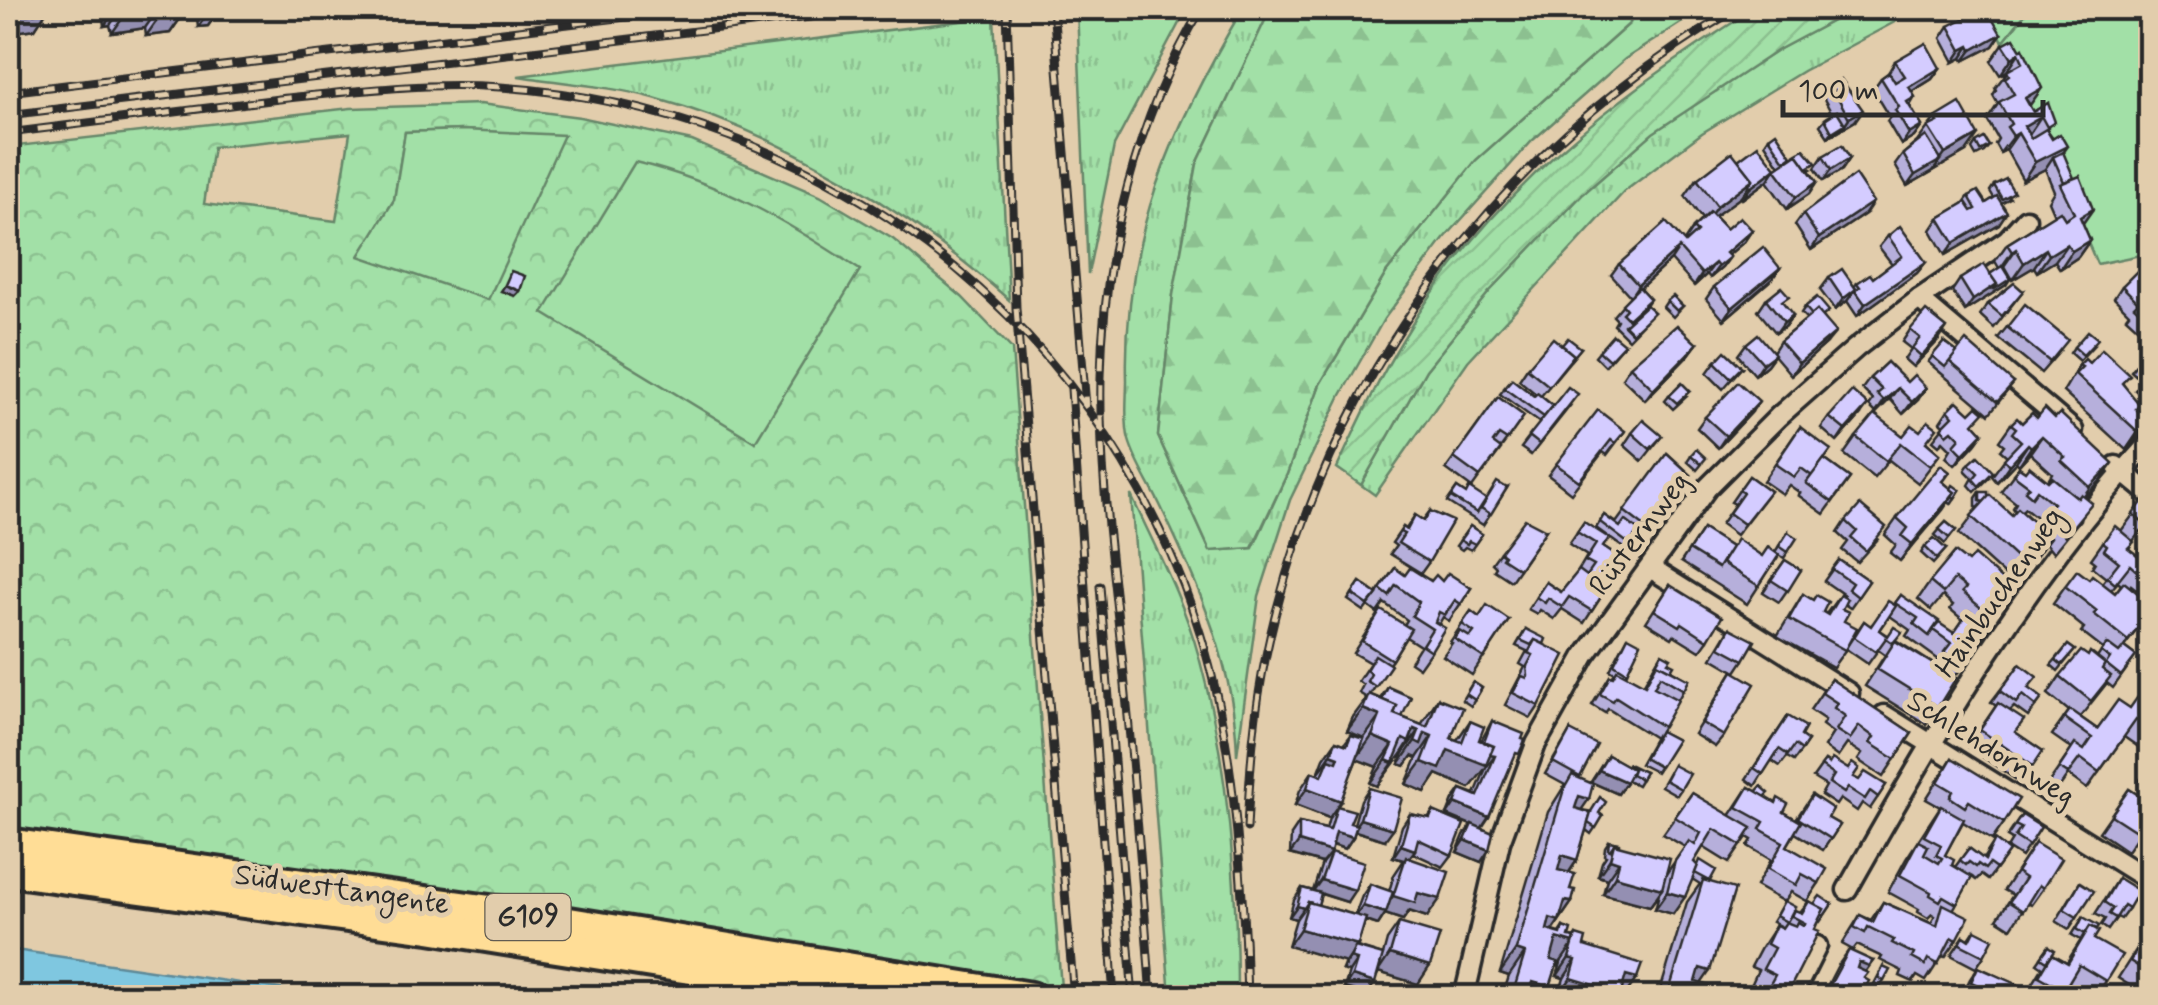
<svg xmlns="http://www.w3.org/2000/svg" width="2158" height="1005" viewBox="0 0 2158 1005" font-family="Mynerve,sans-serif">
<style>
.grass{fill:url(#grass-tufts);stroke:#668669;stroke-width:2.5}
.forest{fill:url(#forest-firs);stroke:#668669;stroke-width:2.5}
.park{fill:url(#park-crowns);stroke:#668669;stroke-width:2.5;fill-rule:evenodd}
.garden{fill:url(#garden-furrows);stroke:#668669;stroke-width:2.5}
.pitch{fill:#a2e0a7;stroke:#668669;stroke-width:2.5}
.water{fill:#7fc7e0;stroke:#5d8998;stroke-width:2.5}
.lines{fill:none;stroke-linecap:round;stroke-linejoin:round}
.street-casing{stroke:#2b2b2b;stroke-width:25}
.highway-casing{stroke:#2b2b2b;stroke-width:38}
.street{stroke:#e2cdac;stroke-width:18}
.highway{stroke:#ffdd96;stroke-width:30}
.rail-casing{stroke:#2b2b2b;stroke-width:9}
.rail{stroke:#e2cdac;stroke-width:5;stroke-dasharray:15;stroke-linecap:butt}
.wall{fill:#b6afdb;stroke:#2b2b2b;stroke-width:2.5;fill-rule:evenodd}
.shaded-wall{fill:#948fb2;stroke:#2b2b2b;stroke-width:2.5}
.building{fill:#d4ccff;stroke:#2b2b2b;stroke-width:2.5}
.labels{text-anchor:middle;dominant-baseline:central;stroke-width:10;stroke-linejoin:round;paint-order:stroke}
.shield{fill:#e2cdac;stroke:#625c52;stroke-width:2.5}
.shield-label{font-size:28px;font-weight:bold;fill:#2b2b2b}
.street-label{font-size:30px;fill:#2b2b2b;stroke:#e2cdac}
</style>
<defs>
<pattern id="grass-tufts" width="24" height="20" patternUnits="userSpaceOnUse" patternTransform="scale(2.5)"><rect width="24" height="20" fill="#a2e0a7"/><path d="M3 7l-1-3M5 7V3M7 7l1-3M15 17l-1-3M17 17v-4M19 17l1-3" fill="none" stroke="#8cc090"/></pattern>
<pattern id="forest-firs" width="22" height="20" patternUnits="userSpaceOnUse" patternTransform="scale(2.5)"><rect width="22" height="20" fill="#a2e0a7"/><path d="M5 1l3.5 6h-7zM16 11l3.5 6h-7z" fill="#8cc090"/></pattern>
<pattern id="park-crowns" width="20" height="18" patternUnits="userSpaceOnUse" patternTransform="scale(2.5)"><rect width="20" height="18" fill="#a2e0a7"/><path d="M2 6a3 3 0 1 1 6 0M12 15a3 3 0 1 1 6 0" fill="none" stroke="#8cc090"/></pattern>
<pattern id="garden-furrows" width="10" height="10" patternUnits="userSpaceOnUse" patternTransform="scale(2.5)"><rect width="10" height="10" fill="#a2e0a7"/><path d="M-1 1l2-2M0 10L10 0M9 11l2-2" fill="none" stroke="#8cc090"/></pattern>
</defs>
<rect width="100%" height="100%" fill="#e2cdac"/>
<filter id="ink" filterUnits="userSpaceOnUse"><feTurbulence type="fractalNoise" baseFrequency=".01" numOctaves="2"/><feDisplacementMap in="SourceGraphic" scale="20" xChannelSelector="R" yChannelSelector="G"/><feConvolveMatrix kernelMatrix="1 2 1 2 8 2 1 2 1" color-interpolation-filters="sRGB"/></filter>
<g filter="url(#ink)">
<g class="grass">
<polygon points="1077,8 1187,8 1114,146 1088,274"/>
<path d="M1243,8H1271L1197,164L1173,295L1158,436L1210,551L1253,548L1287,474L1320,384L1386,273L1476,160L1630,23L1632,8H1704L1625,59L1532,141L1444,239L1384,319L1341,395L1290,500L1259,596L1237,755C1235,666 1199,588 1162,509C1152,487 1136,464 1129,440C1124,423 1127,398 1127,380C1123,236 1171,129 1243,8Z"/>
<polygon points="1857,8 1921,8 1803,71 1702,133 1625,191 1468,361 1375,495 1361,485 1426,370 1489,292 1583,194 1652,133 1780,49"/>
<polygon points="1988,8 2030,8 2003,42"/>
<path d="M994,17L1009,300C912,213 781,132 654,98C610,86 562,83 518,76Z"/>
<path d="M1131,495C1155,547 1184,601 1199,657C1229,767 1237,884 1237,997H1170Z"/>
</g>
<polygon class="forest" points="1271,8 1632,8 1630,23 1476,160 1386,273 1320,384 1287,474 1252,548 1210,551 1158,436 1173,295 1197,164"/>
<path class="park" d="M480,104L580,117L692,141L820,196L893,239L962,297L1012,349L1061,988L8,828V147L351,108ZM463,130L563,136L360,256L394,200L405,132ZM350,133L336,221L204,204L213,147Z"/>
<path class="garden" d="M1756,8H1857L1780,49L1653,133L1583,194L1489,292L1426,370L1361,485L1337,468C1358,424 1378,380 1403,339C1487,195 1617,94 1756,8Z"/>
<g class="pitch">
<polygon points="2030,8 2150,8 2150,253 2097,264 2003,42"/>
<polygon points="463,130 564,135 488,300 359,256 394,200 405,132"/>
<path d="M635,162C723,183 786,221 860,270L755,442L543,313Z"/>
</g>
<polygon class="water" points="8,949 335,997 8,997"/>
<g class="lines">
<defs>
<g id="street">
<polyline points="1919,299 2073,430"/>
<polyline points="2116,466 2150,494"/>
<polyline points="1650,568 1849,693"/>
<polyline points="1884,715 2150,881"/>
<path d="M1847,890C1936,732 2027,575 2150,442"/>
<polyline points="1464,998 1500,842 1536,744 1585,656 1707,488 1778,417 1856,348 1919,299 2007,240 2026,219"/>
<polyline points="1791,998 1817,946"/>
</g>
<g id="highway">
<polyline points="8,844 532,917 1031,998"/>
<polyline points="8,870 429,927 881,998"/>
</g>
</defs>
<use href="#street" class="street-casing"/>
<use href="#highway" class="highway-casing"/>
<use href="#street" class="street"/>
<use href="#highway" class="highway"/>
<defs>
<g id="rail">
<polyline points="1007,8 1016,308 1074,998"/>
<polyline points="1053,8 1086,406"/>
<polyline points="8,92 700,8"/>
<polyline points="8,115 884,8"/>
<path d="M8,133C98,122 189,110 279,99C352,91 426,82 500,87C817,108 1093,314 1195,617C1231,724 1239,836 1245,948"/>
<polyline points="1071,389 1114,998"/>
<polyline points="1100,586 1133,998"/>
<path d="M1247,828C1250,770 1254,711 1266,655C1323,381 1498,148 1738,8"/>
<polyline points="1245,938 1247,998"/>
<path d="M1151,998C1143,886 1134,775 1123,665C1113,569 1099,473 1101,377C1103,251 1136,117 1202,8"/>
</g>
</defs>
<use href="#rail" class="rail-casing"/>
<use href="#rail" class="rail"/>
</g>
<g class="wall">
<polygon points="8,8 47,8 35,29 8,33"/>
<polygon points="102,8 180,8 182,16 170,33 146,36 145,28 112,33 110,25 104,26"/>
<polygon points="196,8 286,8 214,17 208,26 198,27"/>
<polygon points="1949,26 2001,34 1993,46 1964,61 1962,58 1954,62 1941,38"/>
<polygon points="2003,44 2021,50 2029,106 2033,112 2048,103 2048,132 2063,152 2083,224 2090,240 2078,257 2060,269 2055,261 2037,272 2034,267 2012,280 2004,266 2003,267 2006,285 1965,311 1952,291 1960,279 1990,274 1999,268 1995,261 2007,244 2054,215 2048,201 2054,191 2045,169 2023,180 2006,150 2000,153 1995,144 1998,139 1987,120 1998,104 1993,95 1996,90 1995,88 2008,71 2000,75 1991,61"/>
<polygon points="1895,61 1940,68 1932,79 1912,92 1915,97 1910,106 1922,126 1914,137 1901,145 1887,121 1890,117 1873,89 1881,78 1888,73"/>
<polygon points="1831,85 1855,121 1828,137 1820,125 1825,119 1832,114 1823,97"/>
<polygon points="1935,118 1966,152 1907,186 1895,165 1903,154 1917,142"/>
<polygon points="1769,137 1790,159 1811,169 1809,170 1817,182 1809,194 1787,209 1767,181 1775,169 1780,166 1765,143"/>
<polygon points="1976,143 1989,146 1984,152 1976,156 1972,149"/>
<polygon points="1823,156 1850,158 1842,170 1823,181 1815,168"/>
<polygon points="1738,160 1776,168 1768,180 1742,199 1740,197 1714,216 1726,229 1752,230 1744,242 1728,255 1730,257 1722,268 1710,278 1707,274 1694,286 1671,260 1640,288 1650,299 1646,305 1654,312 1628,339 1614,325 1617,320 1613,316 1630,296 1611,275 1619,264 1687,242 1685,240 1693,228 1702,219 1685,196 1697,179"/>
<polygon points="1994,185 2010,198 2001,203 1999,224 1945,255 1931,230 1939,218 1963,204 1969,196 1986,203 1994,198 1990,191"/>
<polygon points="1803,214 1865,214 1811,250 1795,225"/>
<polygon points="1888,236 1926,262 1917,273 1857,316 1847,301 1835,310 1820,290 1829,278 1854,287 1857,283 1873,278 1892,264 1879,247"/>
<polygon points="1780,268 1772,279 1724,320 1706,299 1714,287"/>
<polygon points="2150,268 2150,315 2138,328 2126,317 2129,313 2114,298 2122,286"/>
<polygon points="2023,291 1994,328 1980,315 1988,304"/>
<polygon points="1766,299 1793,315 1785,326 1776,333 1758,311"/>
<polygon points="1667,301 1683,306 1673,317 1663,307"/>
<polygon points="1805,307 1824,318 1827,343 1791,375 1774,355 1767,365 1755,375 1738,355 1746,344 1773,352 1780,341 1807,319 1801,313"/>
<polygon points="2007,327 2060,351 2041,373 1998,338"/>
<polygon points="1910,330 1939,340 1913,367 1904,359 1911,349 1902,342"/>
<polygon points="1944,342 1957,352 2014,383 1989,414 1928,362"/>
<polygon points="1624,344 1605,366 1595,356 1599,351"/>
<polygon points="1697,344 1688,356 1645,400 1622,378 1630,366"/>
<polygon points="1562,345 1581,348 1541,396 1553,406 1570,406 1531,455 1521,448 1540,423 1500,394 1512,379 1534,396 1536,394 1519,380 1527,368"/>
<polygon points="2094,345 2079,361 2070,353 2074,347"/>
<polygon points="2150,346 2150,390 2144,398 2135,390 2142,381 2131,371"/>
<polygon points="1715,362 1742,367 1723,389 1707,373"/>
<polygon points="1887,362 1918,400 1903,414 1890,399 1876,413 1869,406 1873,400 1862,389 1870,378"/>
<polygon points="2089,363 2123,384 2137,409 2149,420 2126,450 2063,392 2079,365"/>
<polygon points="1669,396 1686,397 1673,409 1665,401"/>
<polygon points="1498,397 1524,416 1472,488 1446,469"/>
<polygon points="1948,410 1975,424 1983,433 1975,444 1955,465 1946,457 1951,449 1943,441 1939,445 1933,440 1944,426 1940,422"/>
<polygon points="1751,413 1718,448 1697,428 1705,417"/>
<path d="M2032,413L2101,480L2085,498L2080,520L2053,553L2045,543L2038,554L2012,582L1959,534L1979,508L1976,507V498L1980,492L2012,515L2015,511L2013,508L2016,503L2001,491L2019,467L2025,471L2048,481L2050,479L2049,478L2052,473L2030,453L2019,465L2016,462L1997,482L1992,476L2007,456L2000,450L2004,445L1999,441L2011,424L2022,423ZM2025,508L2040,520L2037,524L2048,533L2047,534L2022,511Z"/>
<polygon points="1860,416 1837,442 1821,428 1829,417"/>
<polygon points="1800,427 1824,459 1850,478 1824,514 1798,495 1800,493 1789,485 1782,494 1763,481"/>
<polygon points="1625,431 1607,455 1603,452 1571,493 1548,475 1556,464"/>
<polygon points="1632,433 1662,436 1642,461 1624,445"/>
<polygon points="1903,436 1927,443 1940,454 1918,483 1889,460 1874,478 1844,454 1856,437"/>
<polygon points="1667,453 1691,475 1642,542 1635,537 1625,549 1596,528 1604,515 1616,523"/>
<polygon points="1691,455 1702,464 1697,470 1687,461"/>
<polygon points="1969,464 1989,478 1975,492 1969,485 1973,478 1965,470"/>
<polygon points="1950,472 1943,482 1951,489 1960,490 1951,504 1948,502 1900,561 1890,553 1896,545 1885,535 1897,518"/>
<polygon points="1749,476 1770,491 1736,535 1721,524 1735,504 1731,502"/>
<polygon points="1457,488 1466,494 1486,499 1507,488 1483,525 1447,502"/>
<path d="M2150,492V538L2141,531L2133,541L2129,549L2137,555L2150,557V587L2144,595L2131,585L2130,587L2150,613L2124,647L2136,656L2113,688L2107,683L2080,717L2097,729L2130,708H2150V755L2124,737L2087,789L2068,775L2056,792L2047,785L2072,749L2052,735L2069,711L2048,694L2060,676L2088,656L2097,658L2103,649L2081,632L2084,628L2053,603L2065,586L2089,579L2102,583L2106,578L2092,567L2095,562L2091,559L2103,542L2121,531ZM2118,582L2121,585L2115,593L2111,590Z"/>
<polygon points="1430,511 1429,562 1421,573 1390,554 1396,546 1392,543 1403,527 1406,529 1415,515 1423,520"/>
<polygon points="1846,521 1878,539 1857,562 1842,550 1848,542 1838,533"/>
<polygon points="1584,522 1603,547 1624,561 1584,623 1562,609 1554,619 1540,610 1537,614 1528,609 1546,582 1561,592 1577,573 1587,556 1569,544"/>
<polygon points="1946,522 1956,530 1945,544 1935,535"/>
<polygon points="1470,526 1482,534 1471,550 1465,547 1462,550 1456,546"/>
<polygon points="1703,529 1731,547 1762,556 1779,555 1747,604 1681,562"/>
<polygon points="1546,530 1511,581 1494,570 1496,567 1492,563 1500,552"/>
<polygon points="1788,532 1788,552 1784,558 1775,552"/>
<polygon points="1925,547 1946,549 1933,564 1921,553"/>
<polygon points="1785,560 1801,570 1779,602 1763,592"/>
<path d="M1839,560L1869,581L1850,608L1844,604L1842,609L1847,646L1864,621L1870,626L1894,605L1901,595L1933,630L1954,633L1963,620L1950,609L1953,605L1943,596L1931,610L1918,599L1930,582L1968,562L2008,585L1982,620L1990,626L1954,678L1938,707L1926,724L1865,686L1885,655L1878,650L1868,664L1846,649L1833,667L1777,636L1803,594L1826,614L1840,595L1843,597L1844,595L1824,581ZM1890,616L1910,630L1906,636L1939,660L1935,665L1880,630Z"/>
<polygon points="1395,568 1405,575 1471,588 1449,621 1443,617 1439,624 1431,651 1419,668 1410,662 1420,646 1406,637 1370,695 1380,699 1388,687 1402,717 1421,725 1438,698 1451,738 1457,740 1470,721 1481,741 1492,721 1510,766 1482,828 1481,862 1457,852 1464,835 1471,825 1447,815 1453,800 1461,789 1475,794 1486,768 1485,767 1470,788 1437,774 1425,792 1406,784 1417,758 1412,756 1405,766 1399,764 1403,753 1402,753 1377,786 1370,783 1377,767 1357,759 1337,806 1350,823 1354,824 1361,800 1369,788 1385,840 1355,831 1353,837 1345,849 1332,845 1331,852 1347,902 1321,894 1318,905 1355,915 1362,896 1370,884 1389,891 1394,875 1404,860 1393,857 1402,826 1410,814 1428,818 1433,811 1452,855 1443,867 1413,853 1409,858 1427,917 1409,911 1403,920 1385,914 1378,925 1365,921 1357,947 1383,955 1387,940 1399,923 1418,984 1379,972 1367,994 1344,988 1349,972 1342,970 1345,962 1288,946 1296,919 1289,917 1294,900 1302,888 1313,891 1322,863 1290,854 1291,835 1299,823 1326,829 1329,818 1295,805 1300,790 1312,772 1318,774 1324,758 1336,741 1344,744 1351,735 1364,738 1347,731 1353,717 1367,698 1359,693 1363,685 1358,681 1370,663 1353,653 1373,622 1404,625 1407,620 1384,603 1377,613 1368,606"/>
<polygon points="1360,582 1377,594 1364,611 1348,600"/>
<polygon points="1670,585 1708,640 1700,651 1674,635 1672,638 1646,622"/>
<polygon points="1471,611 1479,617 1509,620 1472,675 1443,656 1452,643 1450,642"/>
<polygon points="1730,628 1744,660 1736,672 1712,658"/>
<polygon points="1526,629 1544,644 1539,706 1531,718 1505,705 1525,667 1520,664 1527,651 1516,646"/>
<polygon points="1628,636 1627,672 1625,675 1643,685 1658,659 1668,662 1671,670 1689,680 1660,731 1677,740 1656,772 1640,764 1655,737 1655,738 1608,709 1605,713 1592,705 1610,676 1612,677 1615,673 1610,670"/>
<polygon points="2068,645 2075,650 2058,671 2051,665"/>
<polygon points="2020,664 2029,688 2042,698 2028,717 2014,707 2010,711 2015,732 2043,751 2021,783 1968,747 1996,706 1991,702"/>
<polygon points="1733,671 1724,736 1715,747 1694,734"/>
<polygon points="1831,679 1912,733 1883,777 1858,760 1862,754 1847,744 1838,757 1824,747 1833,733 1822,725 1825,720 1810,710"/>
<polygon points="1473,682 1482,688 1471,706 1462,700"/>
<polygon points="1788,716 1801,736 1808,741 1794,761 1787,757 1780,766 1771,760 1755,786 1746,779"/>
<polygon points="1570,731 1579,778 1581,810 1599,813 1603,816 1591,834 1586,830 1577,860 1569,873 1572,902 1552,931 1559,933 1563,927 1569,937 1574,938 1576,935 1625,995 1620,994 1618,998 1566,998 1559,995 1564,978 1557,976 1562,960 1558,966 1557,965 1543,998 1502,998 1509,976 1500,973 1548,812 1565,785 1545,774"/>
<polygon points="1608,755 1627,766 1645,772 1637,785 1627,780 1618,794 1591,782"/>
<polygon points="1952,758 2004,823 1992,840 1963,822 1945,855 1952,865 1955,867 1969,848 1983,859 1995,840 2009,851 1988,880 1981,875 1976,880 1972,877 1953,910 1957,940 1945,957 1942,956 1926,981 1917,976 1913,982 1900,976 1902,971 1880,960 1882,957 1857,945 1853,950 1842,944 1860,915 1871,920 1883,902 1931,923 1935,916 1932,914 1928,918 1918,912 1919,909 1888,892 1906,859 1940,807 1926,799"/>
<polygon points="1825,761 1859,780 1886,785 1870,809 1862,803 1857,811 1840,799 1836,805 1821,795 1826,786 1813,778"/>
<polygon points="1673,765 1681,789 1677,795 1661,786"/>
<polygon points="2150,766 2150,790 2139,781"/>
<polygon points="1749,787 1766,797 1784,812 1796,819 1812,795 1828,818 1840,825 1823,850 1795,833 1787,846 1819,883 1807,901 1791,892 1784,902 1791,916 1800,912 1809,901 1814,904 1832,904 1820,922 1818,921 1789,990 1784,998 1750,998 1753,994 1748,992 1758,970 1751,967 1761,948 1776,925 1782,927 1772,922 1784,902 1756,886 1771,860 1748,846 1752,840 1747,837 1729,863 1703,847 1694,862 1710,882 1702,984 1706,998 1658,998 1687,902 1700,884 1692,879 1673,914 1655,909 1659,894 1650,906 1603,894 1607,879 1598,876 1602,862 1606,856 1604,855 1605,847 1609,841 1666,874 1685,847 1663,834 1692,793 1730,816"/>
<polygon points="2129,789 2140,796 2150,791 2150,850 2146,847 2149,842 2138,835 2127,851 2099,832"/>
<polygon points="2022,815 2041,827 2021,857 2007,848 2012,840 2007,837"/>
<polygon points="2035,843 2043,888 2031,905 2027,903 2011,928 1997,919 2013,895 2004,890"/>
<polygon points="2118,878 2129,908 2121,919 2117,917 2108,930 2101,925 2105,919 2095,914"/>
<polygon points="2080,882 2077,917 2069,929 2056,921"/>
<polygon points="2144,884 2150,899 2146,907 2134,900"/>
<polygon points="2083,917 2094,939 2106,981 2095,998 2068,983 2059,998 2035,998 2030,995 2029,998 1972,998 1963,993 1970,979 1978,967 2029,990 2043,967 2037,963 2049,946 2053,954 2067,962 2081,940 2072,935"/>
<polygon points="2150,928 2150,984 2143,994 2118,978"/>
<polygon points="1975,930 1984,956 1976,968 1951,955 1964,936 1969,939"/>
<polygon points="1849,950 1865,972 1864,990 1859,998 1821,998 1837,967"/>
<polygon points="1883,967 1884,981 1880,987 1874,984"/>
</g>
<g class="shaded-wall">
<polygon points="122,8 110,25 104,26 116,9"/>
<polygon points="212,8 286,8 214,17 208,26 198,27"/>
<polygon points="47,11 35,29 8,33 18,16"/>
<polygon points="157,11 145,28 112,33 124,16"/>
<polygon points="182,16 170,33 146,36 158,19"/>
<polygon points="2001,34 1993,46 1964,61 1972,50"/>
<polygon points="1970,46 1962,58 1954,62 1962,50"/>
<polygon points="2019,53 2007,71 2000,75 2012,58"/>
<polygon points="1940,68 1932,79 1901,98 1909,87"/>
<polygon points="2042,88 2030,105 2025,98"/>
<polygon points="1863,110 1855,121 1828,137 1832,132 1845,124 1849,118"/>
<polygon points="2041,116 2029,134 2024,126"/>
<polygon points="1922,126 1914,137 1901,145 1909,134"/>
<polygon points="2018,133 2006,150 2000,153 2013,136"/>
<polygon points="1978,135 1966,152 1933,171 1945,154"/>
<polygon points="2067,146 2055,163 2053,157 2045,169 2023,180 2035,162"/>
<polygon points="1850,158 1842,170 1823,181 1831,170"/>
<polygon points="1941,160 1933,171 1907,186 1915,175"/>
<polygon points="1776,168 1768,180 1742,199 1750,188"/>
<polygon points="1753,179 1741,197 1705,223 1717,206"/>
<polygon points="1817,182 1809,194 1787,209 1796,197"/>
<polygon points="1873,202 1865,214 1811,250 1819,238"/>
<polygon points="2093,209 2081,226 2080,217"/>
<polygon points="2007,212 1999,224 1945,255 1954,243"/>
<polygon points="1752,230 1744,242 1718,264 1726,253"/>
<polygon points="2090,240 2078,257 2060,269 2072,251"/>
<polygon points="2067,244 2055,261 2037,272 2049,255"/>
<polygon points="1679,248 1671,260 1630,297 1638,285"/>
<polygon points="2016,249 2004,266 2000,269 2012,252"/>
<polygon points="2046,249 2034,267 2012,280 2024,263"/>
<polygon points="1730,257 1722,268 1710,278 1718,267"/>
<polygon points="1926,262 1917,273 1857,316 1865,304"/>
<polygon points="1715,263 1707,274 1694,286 1702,274"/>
<polygon points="1780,268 1772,279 1724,320 1732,308"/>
<polygon points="2010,279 2006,285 1965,311 1973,300 1997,284"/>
<polygon points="505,285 520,291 515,296 501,291"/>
<polygon points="1856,289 1847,301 1835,310 1843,299"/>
<polygon points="1793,315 1785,326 1776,333 1784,322"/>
<polygon points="1947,328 1939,340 1913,367 1921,356"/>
<polygon points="1836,332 1827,343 1791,375 1799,363"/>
<polygon points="1697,344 1688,356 1645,400 1653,389"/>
<polygon points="1775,354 1767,365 1755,375 1763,363"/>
<polygon points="1898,388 1890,399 1876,413 1884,401"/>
<polygon points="1926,388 1918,400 1903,414 1912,402"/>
<polygon points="1759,401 1751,413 1718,448 1726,436"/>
<polygon points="1868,405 1860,416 1837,442 1845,430"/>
<polygon points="2149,420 2137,437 2126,450 2138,432"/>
<polygon points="1983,433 1975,444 1955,465 1963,454"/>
<polygon points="2042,436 2030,453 2019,465 2031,447"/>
<polygon points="2028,444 2016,462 1997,482 2009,465"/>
<polygon points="2113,463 2101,480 2078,504 2090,487"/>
<polygon points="1955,492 1943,510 1900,561 1912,544"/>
<polygon points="2050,537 2038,554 2012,582 2024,565"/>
<polygon points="2008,585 1996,602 1974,629 1986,612"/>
<polygon points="1363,709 1380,716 1364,738 1347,731"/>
<polygon points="1414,729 1419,731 1403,753 1402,753 1409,742"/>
<polygon points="1425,733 1432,736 1417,758 1412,756 1405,766 1399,764 1415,741"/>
<polygon points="1372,736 1393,745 1377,767 1356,759"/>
<polygon points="1448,750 1480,750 1495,756 1470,788 1437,774 1425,792 1406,784 1422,762"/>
<polygon points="1331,754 1339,757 1327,775 1329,759 1319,772"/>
<polygon points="1386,760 1393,763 1377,786 1370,783"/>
<polygon points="1599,770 1626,782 1618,794 1591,782"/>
<polygon points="1307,788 1341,801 1329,818 1295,805"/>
<polygon points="1579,796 1589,799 1573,822 1563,819"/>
<polygon points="1455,803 1489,817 1481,829 1447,815"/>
<polygon points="1360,819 1393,829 1385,840 1352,830"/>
<polygon points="1336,832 1353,837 1345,849 1328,843"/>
<polygon points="1465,840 1489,850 1481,862 1457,852"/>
<polygon points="1299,842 1331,852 1322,863 1290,854"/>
<polygon points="1401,845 1415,850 1407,861 1393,857"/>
<polygon points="1562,855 1577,860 1562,883 1546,878"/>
<polygon points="1610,859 1619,862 1607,879 1598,876"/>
<polygon points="1615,876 1662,889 1650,906 1603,894"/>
<polygon points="1321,880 1355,890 1347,902 1313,891"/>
<polygon points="1667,892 1685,897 1673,914 1655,909"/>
<polygon points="1418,893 1440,899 1427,917 1409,911 1403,920 1385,914 1378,925 1355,917 1363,906 1382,912 1393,896"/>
<polygon points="1565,901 1572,902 1543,944 1550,918"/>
<polygon points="1297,906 1304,908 1296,919 1289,917"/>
<polygon points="1300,929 1358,945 1346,963 1288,946"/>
<polygon points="1557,938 1574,943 1558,966 1541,961"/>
<polygon points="1516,950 1525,953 1509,976 1500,973"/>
<polygon points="1390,954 1430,966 1418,984 1378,972"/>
<polygon points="1350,958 1357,960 1349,972 1342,970"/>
<polygon points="1569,958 1576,960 1564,978 1557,976"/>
<polygon points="1873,961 1861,978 1847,979 1859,962"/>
<polygon points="1700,968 1710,971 1694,994 1684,991"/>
<polygon points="1626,975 1637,978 1625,995 1620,994 1618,998 1566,998 1559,995 1571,978"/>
<polygon points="1352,976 1375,983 1367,994 1344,988"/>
<polygon points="1533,982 1550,987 1543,998 1507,998 1515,986"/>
</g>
<g class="building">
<polygon points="17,8 47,8 47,11 18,16"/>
<polygon points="116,8 180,8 182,16 158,19 157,11 124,16 122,8"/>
<polygon points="1984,8 1986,8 2001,34 1972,50 1970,46 1962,50 1949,26"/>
<polygon points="2014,38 2021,50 2023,48 2042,88 2025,98 2033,112 2048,103 2055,122 2047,127 2041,116 2024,126 2031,138 2046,129 2052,139 2060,134 2067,146 2035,162 2018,133 2013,136 2007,127 2011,124 1999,102 2014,94 2005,78 2009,75 2007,71 2023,62 2019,53 2012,58 2003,44"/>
<polygon points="1926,43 1940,68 1909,87 1915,97 1907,102 1922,126 1909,134 1895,110 1899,107 1881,78 1889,72 1895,82 1905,76 1895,61"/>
<polygon points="1841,79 1863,110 1849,118 1831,85"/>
<polygon points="1960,103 1978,135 1945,154 1928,127 1938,122 1935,118"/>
<polygon points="1837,111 1845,124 1832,132 1825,119"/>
<polygon points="1776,132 1792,156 1785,161 1769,137"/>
<polygon points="1926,136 1941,160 1915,175 1903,154"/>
<polygon points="1984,138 1989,146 1980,151 1976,143"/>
<polygon points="1758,145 1776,168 1750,188 1749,185 1753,179 1738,160"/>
<polygon points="1842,145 1850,158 1831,170 1823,156"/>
<polygon points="1804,149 1816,163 1807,168 1797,154 1794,155"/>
<polygon points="1732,152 1753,179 1717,206 1697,179"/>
<polygon points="2063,152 2074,178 2064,182 2053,157"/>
<polygon points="1797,154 1817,182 1796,197 1775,169"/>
<polygon points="1855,175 1873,202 1819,238 1803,214"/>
<polygon points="2080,176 2093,209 2080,217 2090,240 2072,251 2067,244 2049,255 2046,249 2024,263 2016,249 2012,252 2007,244 2060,211 2065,219 2074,213 2060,184"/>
<polygon points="2006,179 2014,192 2002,199 1994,185"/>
<polygon points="1978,191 1986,203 1997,196 2007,212 1954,243 1939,218 1966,202 1972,211 1976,209 1969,196"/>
<polygon points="1710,212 1726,229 1740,217 1752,230 1726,253 1730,257 1718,267 1715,263 1702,274 1679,248 1638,285 1619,264 1666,222 1685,243 1697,232 1693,228"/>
<polygon points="1900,226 1926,262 1865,304 1855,290 1860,287 1857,283 1870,274 1873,278 1902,256 1888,236"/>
<polygon points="1763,247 1780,268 1732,308 1714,287"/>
<polygon points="2145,263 2150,268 2150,312 2146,317 2134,306 2138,302 2122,286"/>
<polygon points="1984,264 1997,284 1973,300 1960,279"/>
<polygon points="2002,266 2010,279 1993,290 1997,284 1990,274"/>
<polygon points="1842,269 1856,289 1843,299 1829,278"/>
<polygon points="511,271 525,276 520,291 505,285"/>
<polygon points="2014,283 2023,291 2002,316 1988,304"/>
<polygon points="1639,287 1650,299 1628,319 1622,313 1626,309 1622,304"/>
<polygon points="1781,287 1789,296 1782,301 1793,315 1784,322 1766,299"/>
<polygon points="1673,296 1683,306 1677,311 1667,301"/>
<polygon points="1817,297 1829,311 1822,317 1817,310 1812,315 1805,307"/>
<polygon points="2025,304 2068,340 2050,362 2007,327"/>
<polygon points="1646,305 1654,312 1632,333 1624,325"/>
<polygon points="1817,310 1836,332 1799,363 1780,341"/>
<polygon points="1926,311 1947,328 1921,356 1912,348 1920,338 1910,330"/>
<polygon points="1677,325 1697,344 1653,389 1630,366"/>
<polygon points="2088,331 2098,339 2083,355 2074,347"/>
<polygon points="1758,334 1775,354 1763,363 1746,344"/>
<polygon points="1613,335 1624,344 1609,360 1599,351"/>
<polygon points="1553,338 1574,355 1549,386 1527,368"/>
<polygon points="1568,338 1581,348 1570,361 1574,355 1562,345"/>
<polygon points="1966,341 2014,383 1997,402 1949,361"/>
<polygon points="1944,342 1957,352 1945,367 1932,356"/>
<polygon points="2150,346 2150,369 2139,360"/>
<polygon points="2102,349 2130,375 2122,383 2140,405 2136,409 2149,420 2138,432 2075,374 2082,367 2079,365 2085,359 2089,363"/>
<polygon points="1725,351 1742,367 1731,378 1715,362"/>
<polygon points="1887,362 1907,382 1914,375 1926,388 1912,402 1898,388 1884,401 1877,394 1882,390 1870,378"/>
<polygon points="2150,370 2150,385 2143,379"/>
<polygon points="1512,379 1534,396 1537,393 1553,406 1544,417 1504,388"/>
<polygon points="1738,382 1759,401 1726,436 1705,417"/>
<polygon points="1682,383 1690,391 1677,403 1669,396"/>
<polygon points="1568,387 1578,394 1539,444 1529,436"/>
<polygon points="1852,391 1868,405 1845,430 1829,417"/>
<polygon points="1498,397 1524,416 1507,440 1499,435 1493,443 1501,449 1480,477 1454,458"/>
<polygon points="1957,401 1970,413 1977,406 1984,412 1974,423 1983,433 1963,454 1954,445 1960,438 1952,430 1947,434 1941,428 1953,416 1948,410"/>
<polygon points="2045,408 2055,418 2060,413 2113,463 2090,487 2061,460 2065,457 2042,436 2031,447 2028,444 2009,465 2004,459 2021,441 2012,433 2016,428 2011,424 2017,418 2022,423 2032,413 2037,418"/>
<polygon points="1598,410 1625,431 1615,443 1611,440 1579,481 1556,464"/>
<polygon points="1875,414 1903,436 1912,425 1920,431 1928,421 1937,428 1926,442 1940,454 1930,466 1901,443 1886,461 1856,437"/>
<polygon points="1643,420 1662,436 1650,449 1632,433"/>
<polygon points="1800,427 1831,450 1812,476 1801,468 1794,477 1775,464"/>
<polygon points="1696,449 1706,458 1701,464 1691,455"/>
<polygon points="1667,453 1691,475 1650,531 1624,511"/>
<polygon points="1978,456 1993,472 1979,486 1973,479 1978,473 1969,464"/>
<polygon points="1824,459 1850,478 1832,502 1806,483"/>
<polygon points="1941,465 1950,472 1942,481 1955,492 1912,544 1902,536 1908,528 1897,518"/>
<polygon points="2029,466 2048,481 2052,477 2078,498 2081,494 2092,503 2065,536 2055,523 2061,516 2049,507 2053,503 2037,490 2032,497 2025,491 2029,486 2013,474 2019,467 2025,471"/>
<polygon points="1749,476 1770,491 1744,524 1729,513 1743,493 1739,490"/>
<polygon points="1497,482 1507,488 1491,514 1481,508"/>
<polygon points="1953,485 1960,490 1955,498 1952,496 1955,492 1951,489"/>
<polygon points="1457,488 1466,494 1469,488 1486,499 1477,513 1451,497"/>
<polygon points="1980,492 1988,492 1988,498 1984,502 1980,501"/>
<polygon points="2150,492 2150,516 2144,524 2133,514"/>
<polygon points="1990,495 2012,515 2018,508 2050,537 2024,565 1971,516"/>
<polygon points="1860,505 1886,527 1866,551 1851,538 1857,531 1846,521"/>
<polygon points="1430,511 1453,521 1429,562 1398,543 1404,534 1400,532 1403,527 1407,530 1415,515 1424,521"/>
<polygon points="1604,515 1620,527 1625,520 1639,531 1629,544 1600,522"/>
<polygon points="1525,519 1546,530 1519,569 1502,558 1504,555 1500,552"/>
<polygon points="1584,522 1609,538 1603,547 1624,561 1592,611 1569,597 1562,607 1548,598 1545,603 1536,597 1546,582 1561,592 1579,570 1587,576 1594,566 1585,561 1596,544 1577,532"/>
<polygon points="1946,522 1956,530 1949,538 1939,529"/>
<polygon points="1470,526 1482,534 1475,544 1469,541 1467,544 1460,540"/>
<polygon points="2115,526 2134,542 2128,548 2137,555 2141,549 2150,557 2150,573 2143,567 2139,573 2130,565 2115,584 2107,577 2119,562 2104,550 2107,545 2103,542"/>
<polygon points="1703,529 1731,547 1718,568 1689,550"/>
<polygon points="1788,532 1797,538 1788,552 1779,546"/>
<polygon points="1934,538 1946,549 1937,559 1925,547"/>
<polygon points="1737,539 1762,556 1768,547 1779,555 1759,586 1722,563"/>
<polygon points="1955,552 1968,562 1974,555 2008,585 1986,612 1962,592 1966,588 1955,579 1943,593 1930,582"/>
<polygon points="1785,560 1801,570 1788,591 1771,580"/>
<polygon points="1839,560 1869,581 1858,597 1848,589 1852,583 1832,569"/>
<polygon points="1395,568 1405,575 1410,568 1431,581 1436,575 1442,581 1448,573 1471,588 1461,604 1455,600 1445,615 1439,612 1435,622 1445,628 1431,651 1422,645 1432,629 1412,616 1419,602 1396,585 1389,596 1380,589"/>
<polygon points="2077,570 2089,579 2092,575 2115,593 2124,582 2150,603 2150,612 2128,641 2094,614 2097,611 2065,586"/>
<polygon points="1360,582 1377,594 1368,605 1352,594"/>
<polygon points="1670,585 1722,617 1708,640 1682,623 1680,626 1654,610"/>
<polygon points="1803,594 1813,600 1816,595 1828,602 1823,612 1828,615 1840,595 1847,599 1842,609 1849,612 1844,621 1857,628 1845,650 1789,619"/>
<polygon points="1901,595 1939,621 1929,636 1914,624 1918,618 1895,603"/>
<polygon points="1888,601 1896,606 1880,630 1888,636 1894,627 1902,632 1893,643 1886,638 1876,652 1854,637 1864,621 1871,626"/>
<polygon points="1487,605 1509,620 1484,658 1455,639 1460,631 1470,637 1474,632 1462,624 1471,611 1479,617"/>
<polygon points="1381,610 1411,629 1392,660 1362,641"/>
<polygon points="1969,611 1990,626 1963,665 1944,652 1951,643 1933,630 1939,623 1954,633"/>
<polygon points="1730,628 1755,641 1744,660 1720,647"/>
<polygon points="1526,629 1546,639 1544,644 1535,640 1531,645 1520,640"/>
<polygon points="1628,636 1641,643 1627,672 1614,664"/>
<polygon points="1535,640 1565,655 1539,706 1513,693 1522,676 1527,678 1528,676 1527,666 1533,655 1528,653"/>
<polygon points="1895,641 1956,678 1938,707 1877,669"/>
<polygon points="2107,644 2119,653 2124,647 2136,656 2121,676 2106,664 2110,658 2101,652"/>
<polygon points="2068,645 2075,650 2062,665 2056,660"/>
<polygon points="2081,651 2088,656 2090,652 2105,664 2102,669 2111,676 2091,701 2060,676"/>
<polygon points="1662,653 1671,658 1668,662 1674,665 1671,670 1657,663 1653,668"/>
<polygon points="1375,655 1391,665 1376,687 1367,681 1371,674 1366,670"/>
<polygon points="1657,663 1689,680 1684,690 1660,676 1654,687 1678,700 1663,727 1616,697 1613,701 1600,694 1610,676 1613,677 1617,670 1645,685"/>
<polygon points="2020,664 2037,677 2028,688 2042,698 2036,706 2022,695 2016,703 2000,691"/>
<polygon points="1733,671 1755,684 1724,736 1702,723"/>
<polygon points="1831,679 1912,733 1895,759 1870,743 1874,737 1859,726 1850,739 1836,730 1845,716 1834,708 1837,703 1822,693"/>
<polygon points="1473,682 1482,688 1475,700 1466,694"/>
<polygon points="1388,687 1411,697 1402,717 1394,714 1397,706 1382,700"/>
<polygon points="1369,694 1397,706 1394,714 1427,727 1438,698 1463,708 1451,738 1462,742 1470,721 1484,727 1479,740 1494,746 1486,765 1448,750 1440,769 1422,762 1432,736 1425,733 1421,744 1415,741 1419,731 1414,729 1409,742 1403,739 1393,763 1386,760 1393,745 1372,736 1380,716 1363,709"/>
<polygon points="2137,698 2150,708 2150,730 2136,720 2099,772 2080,758 2068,774 2059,768 2075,744 2084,750 2092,738 2064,718 2070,710 2097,729 2118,700 2130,708"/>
<polygon points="1998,703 2024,720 2015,732 2043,751 2033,766 1980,730"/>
<polygon points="1788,716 1806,727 1801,736 1808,741 1802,750 1795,745 1788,755 1779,749 1763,774 1754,768"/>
<polygon points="1492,721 1524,734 1522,739 1525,740 1519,754 1516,753 1489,817 1455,803 1461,789 1478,796 1495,756 1490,755 1494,746 1484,742"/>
<polygon points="1570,731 1597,745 1580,777 1553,762"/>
<polygon points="1660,731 1677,740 1660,767 1644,758"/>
<polygon points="1351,735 1364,739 1341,801 1307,788 1312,772 1322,776 1329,759 1337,762 1339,757 1331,754 1336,741 1347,745"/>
<polygon points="1608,755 1633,769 1626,782 1599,770"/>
<polygon points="1952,758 2019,799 2004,823 1969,801 1965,807 1950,797 1953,791 1938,782"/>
<polygon points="1832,759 1848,769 1852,763 1859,768 1853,777 1859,780 1865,772 1886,785 1878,797 1870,791 1865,799 1848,788 1844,793 1829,783 1834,775 1821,766 1825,761 1829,764"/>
<polygon points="1628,764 1645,772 1641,779 1631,774 1633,769 1627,766"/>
<polygon points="1673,765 1690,774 1681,789 1665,780"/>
<polygon points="1572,775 1593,784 1589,799 1579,796 1575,808 1591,813 1577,860 1562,855 1558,870 1575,874 1570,889 1575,890 1572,902 1565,901 1559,921 1550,918 1547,930 1561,934 1563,927 1571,930 1569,937 1575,938 1574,943 1557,938 1551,960 1558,962 1550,987 1533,982 1531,990 1515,986 1525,953 1516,950 1564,789"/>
<polygon points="1761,786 1769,793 1765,797 1756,792"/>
<polygon points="1749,787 1776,803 1778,798 1788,804 1784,812 1801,822 1787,846 1827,869 1819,883 1802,874 1796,885 1768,869 1783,842 1760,829 1764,822 1737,807"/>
<polygon points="2146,787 2150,791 2150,818 2139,833 2111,815 2129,789 2140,796"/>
<polygon points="1369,788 1402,798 1393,829 1360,819"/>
<polygon points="1692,793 1752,828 1741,845 1714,829 1694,862 1698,866 1685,897 1667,892 1675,861 1689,841 1695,845 1701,833 1675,817"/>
<polygon points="1812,795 1833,809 1828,818 1840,825 1831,839 1798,818"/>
<polygon points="1600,797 1606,802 1599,813 1603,816 1596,828 1588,823 1591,813 1590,813"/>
<polygon points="1337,806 1355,811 1350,823 1357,825 1353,837 1336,832 1331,852 1299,842 1299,823 1330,830"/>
<polygon points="1941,806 1964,819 1945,855 1954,860 1952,865 1972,877 1957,904 1943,896 1940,901 1930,895 1931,892 1900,875 1918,841 1928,846 1924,854 1939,863 1942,858 1936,855 1941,845 1924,836"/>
<polygon points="1433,811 1464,824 1452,855 1418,839 1415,850 1401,845 1410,814 1430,818"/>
<polygon points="2022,815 2041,827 2029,846 2015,837 2021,828 2015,825"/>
<polygon points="1472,824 1493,833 1489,850 1465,840"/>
<polygon points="1995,840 2009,851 1996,869 1989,864 1985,869 1978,864 1976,867 1969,862 1966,865 1960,860 1969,848 1985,860"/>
<polygon points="1609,841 1619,843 1619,846 1614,844 1610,850 1608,849"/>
<polygon points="2035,843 2061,859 2043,888 2039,885 2023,911 2009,902 2025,878 2016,872"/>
<polygon points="1614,844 1670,859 1662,889 1615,876 1619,862 1610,859"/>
<polygon points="1331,852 1364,862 1355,890 1321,880"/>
<polygon points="1406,857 1449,872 1440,899 1418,893 1415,903 1393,896"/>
<polygon points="1700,860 1716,870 1710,881 1695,873"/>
<polygon points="2118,878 2139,891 2129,908 2124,905 2116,918 2109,914 2113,908 2104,902"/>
<polygon points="1703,880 1735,889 1710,971 1700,968 1696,982 1709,986 1706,998 1662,997 1665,990 1669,991"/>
<polygon points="2080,882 2094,891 2077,917 2064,909"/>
<polygon points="1370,884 1393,892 1386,913 1363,906"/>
<polygon points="2144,884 2150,891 2150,901 2138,894"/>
<polygon points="1302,888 1321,893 1318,905 1308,902 1304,908 1297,906"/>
<polygon points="1820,896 1832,904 1824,916 1821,914 1824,909 1814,904"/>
<polygon points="1784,901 1795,907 1787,922 1776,916"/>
<polygon points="1809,901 1824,909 1814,929 1819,931 1789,990 1781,986 1777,995 1783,998 1752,998 1755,991 1764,995 1775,975 1763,969 1774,948 1767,944 1776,925 1782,928 1786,922 1796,926 1798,922 1803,925 1805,923 1792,916 1795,910 1802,913"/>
<polygon points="1308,902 1366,918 1358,945 1300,929"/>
<polygon points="1883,902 1937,926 1943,904 1969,917 1957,940 1952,937 1938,964 1928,959 1925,965 1912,958 1914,954 1892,943 1894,940 1868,927 1865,933 1854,927 1860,915 1873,922"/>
<polygon points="2083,917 2099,926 2097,929 2090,926 2085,934 2077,929"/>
<polygon points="1399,923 1440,935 1430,966 1390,954"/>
<polygon points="2090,926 2099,931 2094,939 2122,955 2106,981 2079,965 2064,990 2039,976 2052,954 2068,963"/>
<polygon points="2150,929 2150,974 2130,961"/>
<polygon points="1975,930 1993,939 1984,956 1960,944 1964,936 1970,940"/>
<polygon points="1576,935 1586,938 1584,946 1642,964 1637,978 1626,975 1621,993 1571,978 1576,960 1569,958"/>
<polygon points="2049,946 2055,950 2047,961 2041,957"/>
<polygon points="1355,947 1383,955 1375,983 1352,976 1357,960 1350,958"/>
<polygon points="1849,950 1873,961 1869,966 1859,962 1857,968 1868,973 1864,978 1869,981 1864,990 1860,988 1856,998 1823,998"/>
<polygon points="1883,967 1890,970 1884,981 1878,978"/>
<polygon points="1978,967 2032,991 2029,998 2008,998 1993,990 1989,997 1980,993 1982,987 1971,982"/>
<polygon points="1439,989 1450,991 1449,998 1436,998"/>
</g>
</g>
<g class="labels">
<rect class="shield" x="485.5" y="894" width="85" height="46" rx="8"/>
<g class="shield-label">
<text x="528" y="917">G109</text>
</g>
<g class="street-label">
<text transform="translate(1640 534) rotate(-53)">Rüsternweg</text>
<text transform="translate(2000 593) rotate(-55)">Hainbuchenweg</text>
<text transform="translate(1991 749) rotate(32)">Schlehdornweg</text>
<text transform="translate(342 890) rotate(8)">Südwesttangente</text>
</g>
</g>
<rect width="2158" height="1005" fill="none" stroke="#e2cdac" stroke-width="40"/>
<rect x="20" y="20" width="2118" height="965" fill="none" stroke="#2b2b2b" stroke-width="4" filter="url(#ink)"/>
<path d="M1783 100v15h260v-15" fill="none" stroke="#2b2b2b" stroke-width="5"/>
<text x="1798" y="100" font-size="30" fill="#2b2b2b" stroke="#e2cdac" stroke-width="8" paint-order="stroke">100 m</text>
</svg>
